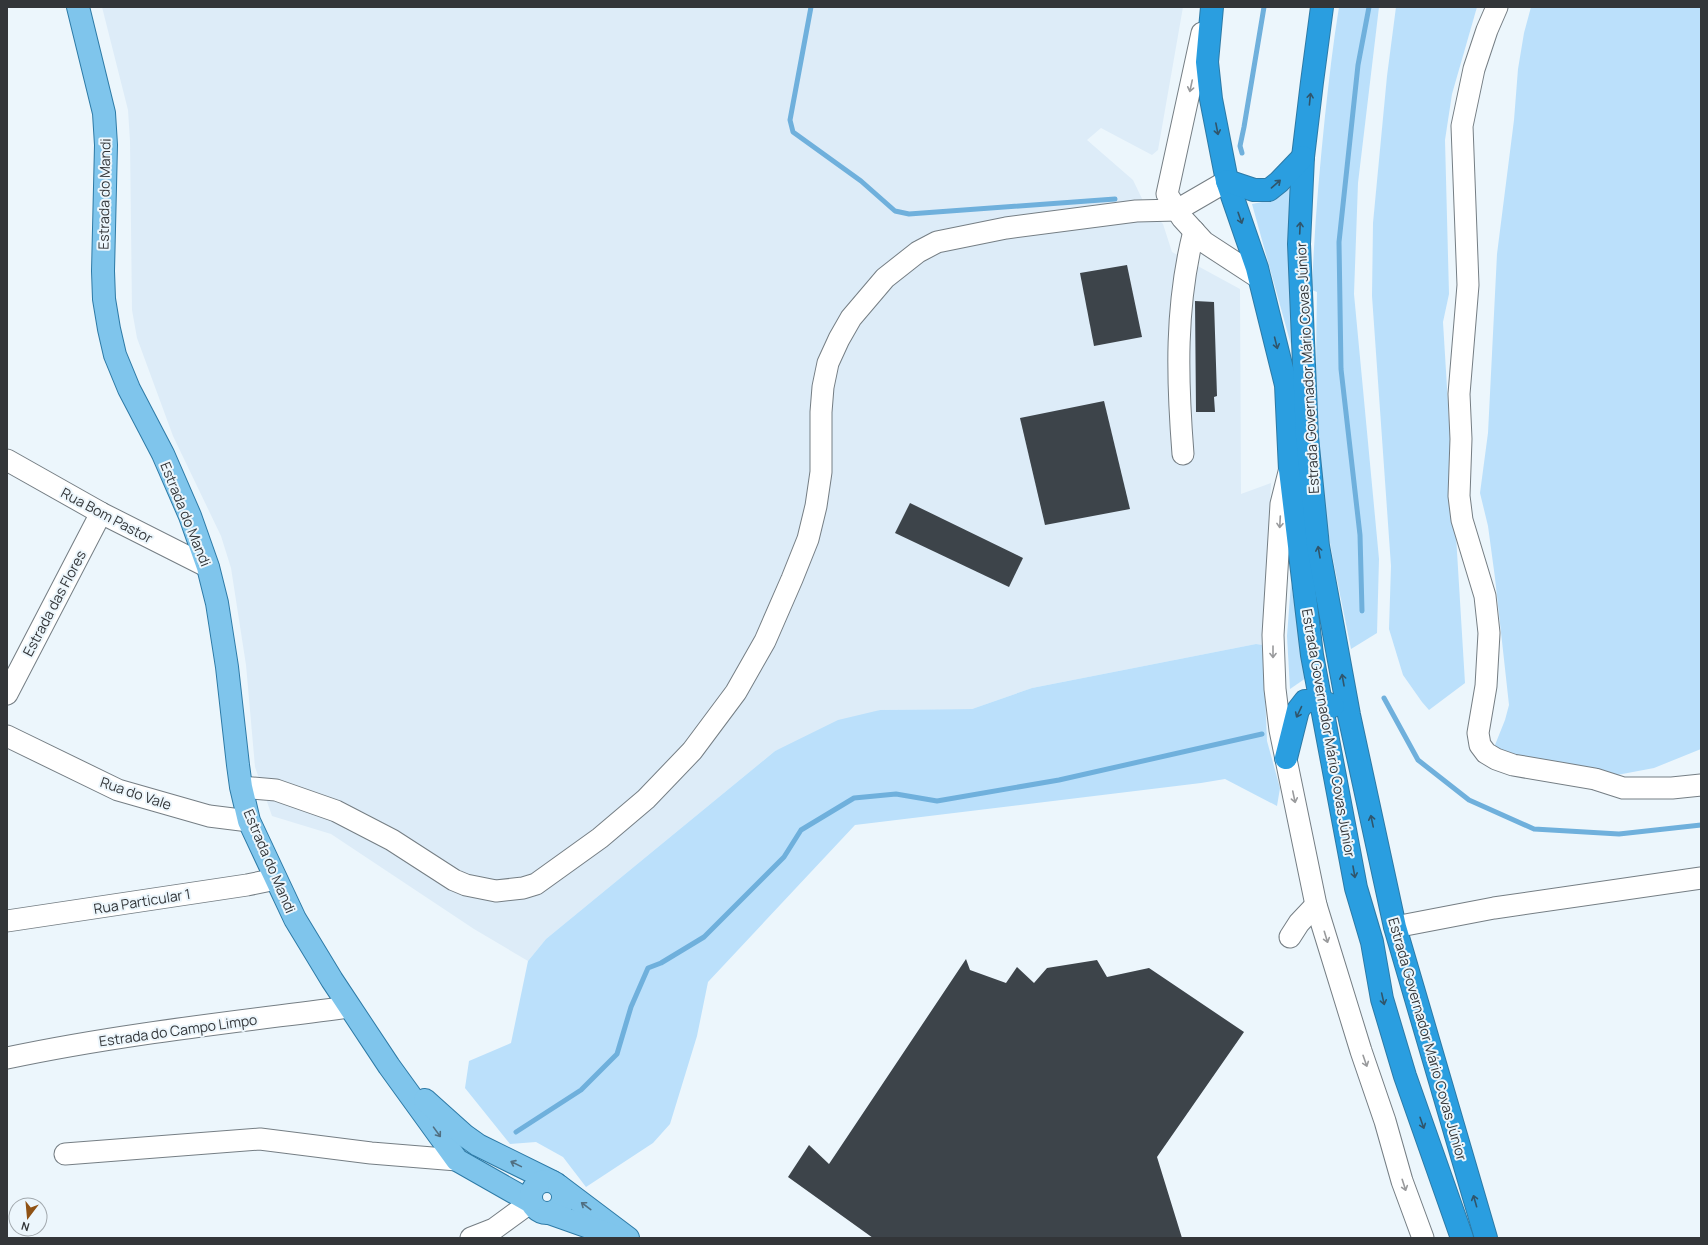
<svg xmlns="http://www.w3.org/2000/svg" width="1708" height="1245" viewBox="0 0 1708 1245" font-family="Manrope,sans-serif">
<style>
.built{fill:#ddecf8}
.green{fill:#bbe0fb}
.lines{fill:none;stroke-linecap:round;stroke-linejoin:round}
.stream{stroke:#6fb0dc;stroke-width:5}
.building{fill:#3d444a}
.minor-casing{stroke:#757e84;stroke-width:23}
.major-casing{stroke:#2d7aa6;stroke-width:24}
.highway-casing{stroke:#2d7aa6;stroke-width:24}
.minor{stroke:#fff;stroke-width:21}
.major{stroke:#7fc5ec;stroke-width:22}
.highway{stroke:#2a9ee0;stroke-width:22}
.oneway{stroke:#999a9c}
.oneway2{stroke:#30556b}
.oneway3{stroke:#516f81}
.labels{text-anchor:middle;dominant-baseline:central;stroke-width:4;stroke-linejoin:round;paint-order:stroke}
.street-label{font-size:14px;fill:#333639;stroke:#ecf6fc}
</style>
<rect width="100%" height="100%" fill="#ecf6fc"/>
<polygon class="built" points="102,7 1183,7 1158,150 1152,155 1101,128 1087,140 1133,180 1145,205 1163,224 1172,252 1240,289 1241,494 1271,483 1263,645 1256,644 1032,688 972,709 880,710 775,751 546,939 528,961 474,929 331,834 272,816 255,767 246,665 231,568 221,536 173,436 137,338 132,310 130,141 128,110"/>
<g class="green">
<path d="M1339,7H1379L1358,183L1354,294L1379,559L1377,633L1351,649C1339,587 1324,525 1319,461C1315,405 1316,348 1317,292L1312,290C1314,232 1319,174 1325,116C1329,80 1333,43 1339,7Z"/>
<polygon points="1396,7 1477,7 1452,94 1445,140 1449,294 1443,322 1465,683 1429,710 1422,702 1403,675 1389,629 1391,566 1372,296 1373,223 1387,76"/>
<polygon points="1531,7 1701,7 1701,749 1654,768 1617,775 1552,768 1493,750 1505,720 1509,705 1495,578 1488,526 1480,493 1488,433 1497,254 1514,120 1518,69 1524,33"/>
<polygon points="1294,187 1293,352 1252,204 1262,202"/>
<polygon points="1291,583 1306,678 1290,689 1287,636"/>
<polygon points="1256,644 1263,645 1267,741 1280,788 1277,806 1225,779 1201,783 855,825 708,982 697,1036 670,1124 653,1143 586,1187 563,1157 536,1142 510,1144 465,1088 469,1061 511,1043 528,961 546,939 775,751 838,720 880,710 972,709 1032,688"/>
</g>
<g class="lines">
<g class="stream">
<polyline points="811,7 790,120 793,132 861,181 895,211 909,214 1115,199"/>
<polyline points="1242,153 1240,146 1244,127 1264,7"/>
<polyline points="1362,611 1360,535 1341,369 1339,242 1358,65 1369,7"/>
<polyline points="1384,698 1418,760 1469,800 1534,829 1619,834 1701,825"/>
<polyline points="516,1132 581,1090 617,1054 631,1007 648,968 661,963 704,937 784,857 801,830 854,798 896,794 937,801 1059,780 1262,734"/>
</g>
</g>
<g class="building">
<polygon points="1127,265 1142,337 1094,346 1080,273"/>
<polygon points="1195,301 1214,302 1217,396 1214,397 1215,412 1196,412"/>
<polygon points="1104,401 1130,509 1045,525 1020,418"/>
<polygon points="910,503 1023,558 1009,587 895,533"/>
<polygon points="966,959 970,970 1006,983 1017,967 1034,983 1047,968 1097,960 1107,977 1149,968 1244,1032 1157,1157 1182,1238 873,1238 788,1177 809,1145 829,1164"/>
</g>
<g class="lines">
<defs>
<g id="minor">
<polyline points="1497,7 1487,30 1474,69 1462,126 1468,285 1459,394 1461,439 1459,496 1462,520 1485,596 1489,633 1486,686 1478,733 1480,745 1486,753 1496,759 1513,765 1595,779 1623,788 1672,788 1701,785"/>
<polyline points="1202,33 1167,194 1182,218 1204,242 1259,278"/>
<path d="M1183,454C1177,378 1175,306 1194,231"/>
<polyline points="7,460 101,513 208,567"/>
<polyline points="1289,472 1281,504 1273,635 1275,689 1280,730 1316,905 1361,1051 1385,1121 1402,1181 1423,1238"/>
<polyline points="7,694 101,513"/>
<polyline points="7,736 118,790 209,816 249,821"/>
<polyline points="241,787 276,790 336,811 392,840 454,880 466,885 496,891 523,888 536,884 600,838 646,799 692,751 736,692 765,641 792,579 808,539 816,506 821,472 821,412 823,387 828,363 839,339 851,318 885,278 918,252 937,242 1006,228 1136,211 1177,210 1227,181"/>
<polyline points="7,921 247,885 276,879"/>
<polyline points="1395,927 1494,908 1701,878"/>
<polyline points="1290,937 1299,923 1316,905"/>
<path d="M7,1058C120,1034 235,1022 349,1007"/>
<polyline points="65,1154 260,1139 371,1153 457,1160"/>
<polyline points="471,1238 494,1229 531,1202"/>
</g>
<g id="major">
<polyline points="78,7 104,113 106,145 103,271 104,299 109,329 115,355 129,389 163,454 190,516 208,567 217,603 227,667 238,765 241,787 249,821 295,919 332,980 389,1066 457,1160 531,1202"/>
<polyline points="425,1100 464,1135 478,1145 551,1181"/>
<circle cx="547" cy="1197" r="16"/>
<polyline points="559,1186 628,1238"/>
<polyline points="549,1213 617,1237"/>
</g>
<g id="highway">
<polyline points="1212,7 1207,62 1211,99 1227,181 1257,268 1286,385 1290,470 1312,655 1356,888 1372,942 1382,999 1405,1076 1462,1238"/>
<polyline points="1322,7 1312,82 1303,157 1299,244 1307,437 1318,546 1349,715 1395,927 1486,1238"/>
<polyline points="1227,181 1254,190 1269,190 1279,182 1303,157"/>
<polyline points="1286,758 1298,710 1305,701 1321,701 1333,706"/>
</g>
</defs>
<use href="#minor" class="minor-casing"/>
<use href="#major" class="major-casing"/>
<use href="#highway" class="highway-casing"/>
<use href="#minor" class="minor"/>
<use href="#major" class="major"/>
<use href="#highway" class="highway"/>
</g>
<defs><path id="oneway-shaft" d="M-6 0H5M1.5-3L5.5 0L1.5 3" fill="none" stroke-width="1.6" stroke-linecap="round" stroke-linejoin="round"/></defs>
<g class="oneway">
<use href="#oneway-shaft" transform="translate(1191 86) rotate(102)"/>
<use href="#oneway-shaft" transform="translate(1280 522) rotate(93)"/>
<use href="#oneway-shaft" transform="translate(1273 652) rotate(90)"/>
<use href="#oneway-shaft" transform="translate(1294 797) rotate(78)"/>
<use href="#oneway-shaft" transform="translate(1326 937) rotate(73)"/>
<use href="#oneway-shaft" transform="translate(1365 1061) rotate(71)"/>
<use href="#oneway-shaft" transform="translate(1404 1185) rotate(72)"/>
</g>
<g class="oneway2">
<use href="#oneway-shaft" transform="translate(1310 99) rotate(-84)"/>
<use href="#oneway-shaft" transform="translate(1217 129) rotate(79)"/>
<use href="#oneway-shaft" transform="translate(1276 184) rotate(-41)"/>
<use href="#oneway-shaft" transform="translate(1240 218) rotate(71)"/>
<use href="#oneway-shaft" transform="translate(1300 228) rotate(-87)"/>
<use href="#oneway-shaft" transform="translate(1276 343) rotate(76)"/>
<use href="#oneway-shaft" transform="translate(1319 552) rotate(-100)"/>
<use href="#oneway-shaft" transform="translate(1343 680) rotate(-100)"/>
<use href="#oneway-shaft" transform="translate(1299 712) rotate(115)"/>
<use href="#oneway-shaft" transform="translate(1372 821) rotate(-102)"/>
<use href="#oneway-shaft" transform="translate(1354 872) rotate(80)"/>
<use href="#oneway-shaft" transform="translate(1383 999) rotate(77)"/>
<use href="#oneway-shaft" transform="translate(1422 1123) rotate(71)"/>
<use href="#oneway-shaft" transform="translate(1475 1201) rotate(-106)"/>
</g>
<g class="oneway3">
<use href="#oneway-shaft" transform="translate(437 1132) rotate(54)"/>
<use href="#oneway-shaft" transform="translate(516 1164) rotate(-154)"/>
<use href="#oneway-shaft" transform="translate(586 1206) rotate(-143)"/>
</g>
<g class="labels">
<g class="street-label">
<text transform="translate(104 194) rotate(-89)">Estrada do Mandi</text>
<text transform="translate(1307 368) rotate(-93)">Estrada Governador Mário Covas Júnior</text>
<text transform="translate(186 514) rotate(68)">Estrada do Mandi</text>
<text transform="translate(107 515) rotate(28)">Rua Bom Pastor</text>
<text transform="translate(54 603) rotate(-62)">Estrada das Flores</text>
<text transform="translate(1329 733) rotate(80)">Estrada Governador Mário Covas Júnior</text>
<text transform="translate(136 793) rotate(19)">Rua do Vale</text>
<text transform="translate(270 861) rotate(67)">Estrada do Mandi</text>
<text transform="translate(142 901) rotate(-9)">Rua Particular 1</text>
<text transform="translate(178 1030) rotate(-8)">Estrada do Campo Limpo</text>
<text transform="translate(1428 1039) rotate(74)">Estrada Governador Mário Covas Júnior</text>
</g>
</g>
<rect width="1708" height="1245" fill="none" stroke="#333639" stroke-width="16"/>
<g transform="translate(28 1217) rotate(196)"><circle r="19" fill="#ecf6fc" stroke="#a2a9ae"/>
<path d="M0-3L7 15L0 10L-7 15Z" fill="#8f5214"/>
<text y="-6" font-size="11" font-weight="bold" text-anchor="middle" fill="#333639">N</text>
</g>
</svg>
